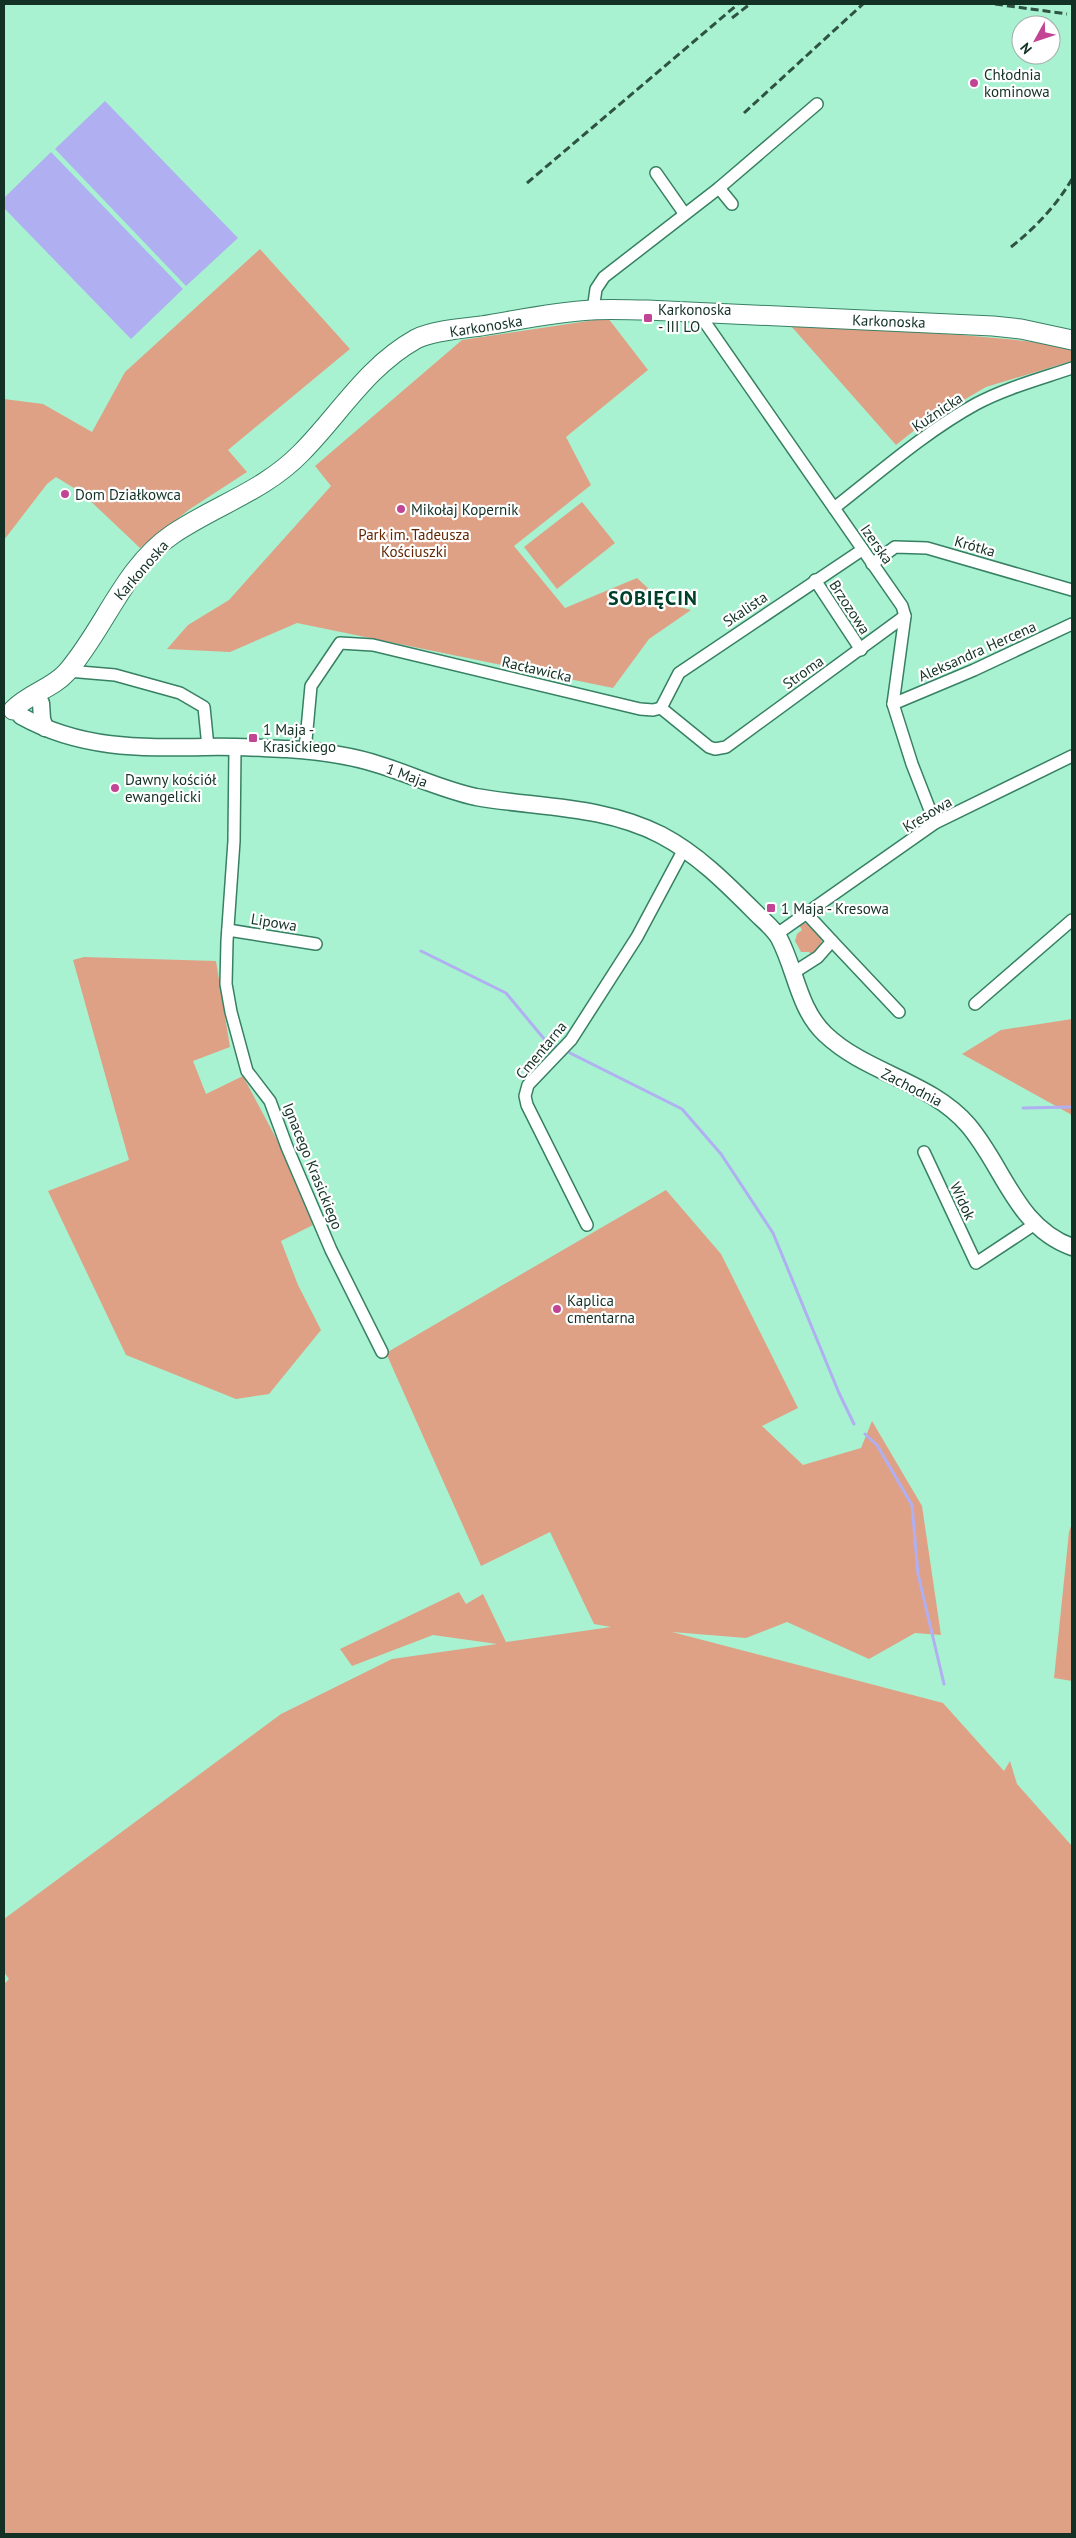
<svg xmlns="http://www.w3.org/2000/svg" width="1076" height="2538" viewBox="0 0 1076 2538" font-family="'PT Sans',sans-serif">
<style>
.green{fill:#dfa186}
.water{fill:#b0aff1}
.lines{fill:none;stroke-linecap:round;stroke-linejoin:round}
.stream{stroke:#b0aff1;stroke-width:3}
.street-casing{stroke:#378063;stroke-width:14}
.secondary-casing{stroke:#378063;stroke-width:19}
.primary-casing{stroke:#378063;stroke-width:21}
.street{stroke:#fff;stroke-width:11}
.secondary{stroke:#fff;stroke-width:16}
.primary{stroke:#fff;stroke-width:19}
.rail{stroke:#2e5344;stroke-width:3;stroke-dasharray:8 4;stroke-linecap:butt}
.poi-dot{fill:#c14594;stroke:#fff;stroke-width:2}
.labels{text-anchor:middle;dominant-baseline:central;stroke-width:4.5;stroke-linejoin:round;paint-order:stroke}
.poi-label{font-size:15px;fill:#133125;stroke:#fff;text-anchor:start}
.street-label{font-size:15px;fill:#133125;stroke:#fff}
.park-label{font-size:15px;fill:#632501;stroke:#fff}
.district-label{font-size:20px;font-weight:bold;letter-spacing:1px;fill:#00402b;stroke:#fff}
</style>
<rect width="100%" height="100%" fill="#a8f2d1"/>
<g class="green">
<polygon points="260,249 350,349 228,450 247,472 190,509 140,548 82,493 56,477 47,484 4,540 4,399 43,404 92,432 125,372"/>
<polygon points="608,318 648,370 566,437 591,485 514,546 565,608 637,578 664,603 691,610 649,639 613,688 297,623 230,652 167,649 188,625 229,600 331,486 315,466 462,340"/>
<path d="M791,326C885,331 979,333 1072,347V361L986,387L921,425L896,445Z"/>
<polygon points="582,502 615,543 557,589 524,547"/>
<polygon points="804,923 811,925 822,937 821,948 813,957 809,952 801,952 795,941 797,934 802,930 799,925"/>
<polygon points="84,957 216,961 230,1047 193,1061 206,1094 243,1076 277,1140 313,1225 281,1241 298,1285 321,1330 269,1394 236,1399 126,1355 48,1191 129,1160 73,960"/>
<polygon points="1072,1019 1072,1115 962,1054 1001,1030"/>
<polygon points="666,1190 721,1254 798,1408 762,1426 803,1465 861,1448 872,1421 922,1506 941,1635 915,1633 869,1659 787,1622 746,1638 672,1632 943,1703 1004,1771 1010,1761 1017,1784 1072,1846 1072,2534 4,2534 4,1984 9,1979 4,1972 4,1919 281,1714 392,1659 497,1644 433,1635 352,1666 340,1649 459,1592 466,1604 483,1594 506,1642 611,1627 594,1624 550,1532 481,1566 386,1353"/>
<polygon points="1072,1523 1072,1681 1054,1678 1069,1532"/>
</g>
<g class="water">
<polygon points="105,101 238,238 186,286 55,149"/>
<polygon points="51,152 183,289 131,339 4,208 4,198"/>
</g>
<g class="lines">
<g class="stream">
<polyline points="421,951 506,993 545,1040 555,1046"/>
<polyline points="570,1053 682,1109 721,1154 773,1233 839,1393 854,1424"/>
<polyline points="1023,1108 1072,1107"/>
<polyline points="865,1434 877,1445 912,1505 918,1574 944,1684"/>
</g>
<defs>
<g id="street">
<polyline points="656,173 684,213"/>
<polyline points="719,188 732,204"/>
<polyline points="593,310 596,289 604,277 719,188 817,104"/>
<polyline points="700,312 702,318 902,606 905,616 893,704 912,764 935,823"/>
<path d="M834,508C879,473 925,432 976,404C1006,388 1040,379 1072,368"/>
<polyline points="872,564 895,547 927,548 1072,590"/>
<polyline points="815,580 861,650"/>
<polyline points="68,671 115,675 180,693 204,707 208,747"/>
<polyline points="893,704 974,670 1072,624"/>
<polyline points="661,708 679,673 862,550"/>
<polyline points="235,748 234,841 227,941 226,984 231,1012 247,1071 270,1101 287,1147 331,1250 382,1352"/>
<polyline points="305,751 311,686 340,643 373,645 640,709 653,710 661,708 709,747 715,749 726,747 905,616"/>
<polyline points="228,930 316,944"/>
<polyline points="777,934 935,823 1072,756"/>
<polyline points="832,941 899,1012"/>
<polyline points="793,973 818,957 832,941 807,914"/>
<polyline points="975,1004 1072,920"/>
<polyline points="924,1152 976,1263 1035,1224"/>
<polyline points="587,1225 527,1105 525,1096 528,1085 571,1040 637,937 684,849"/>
</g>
<g id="secondary">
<polyline points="41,703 42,719 45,728"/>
<path d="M21,716C80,749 139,748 205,747C232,746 260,748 287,749C318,751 350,755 380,765C412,775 443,790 476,797C539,808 602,805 661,835C699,855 728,885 758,915C765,922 774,929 779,938C796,970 798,1008 825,1034C867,1074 930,1081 968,1125C1004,1167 1016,1227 1072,1247"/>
</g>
<path id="primary" d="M13,710C29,693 52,689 67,672C105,628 124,567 173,534C216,505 264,491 301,453C339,415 366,367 416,339C431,331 463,328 481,326C518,320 555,312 592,310C610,309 629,310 647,310L993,326L1021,329L1072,340"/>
</defs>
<use href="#street" class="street-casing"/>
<use href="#secondary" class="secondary-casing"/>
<use href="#primary" class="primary-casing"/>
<use href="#street" class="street"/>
<use href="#secondary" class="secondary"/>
<use href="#primary" class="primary"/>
<g class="rail">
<polyline points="995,4 1067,14"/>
<polyline points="732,18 750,4"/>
<polyline points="744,113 863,4"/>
<polyline points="527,183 738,4"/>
<path d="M1011,247C1036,227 1056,206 1072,179"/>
</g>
</g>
<g class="poi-dot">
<circle cx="974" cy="83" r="5"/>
<rect x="643" y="313" width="10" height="10" rx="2.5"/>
<circle cx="65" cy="494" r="5"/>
<circle cx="401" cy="509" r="5"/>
<rect x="248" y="733" width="10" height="10" rx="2.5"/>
<circle cx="115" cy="788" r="5"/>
<rect x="766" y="903" width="10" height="10" rx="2.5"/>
<circle cx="557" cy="1309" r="5"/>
</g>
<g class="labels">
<g class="poi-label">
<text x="984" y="74">Chłodnia<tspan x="984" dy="17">kominowa</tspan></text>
<text x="658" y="309">Karkonoska<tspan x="658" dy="17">- III LO</tspan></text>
<text x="75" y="494">Dom Działkowca</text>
<text x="411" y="509">Mikołaj Kopernik</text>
<text x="263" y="729">1 Maja -<tspan x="263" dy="17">Krasickiego</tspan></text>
<text x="125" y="779">Dawny kościół<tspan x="125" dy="17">ewangelicki</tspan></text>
<text x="781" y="908">1 Maja - Kresowa</text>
<text x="567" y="1300">Kaplica<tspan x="567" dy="17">cmentarna</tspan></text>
</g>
<g class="street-label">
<text transform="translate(889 321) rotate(2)">Karkonoska</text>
<text transform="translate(486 326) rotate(-9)">Karkonoska</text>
<text transform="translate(937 412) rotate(-34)">Kuźnicka</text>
<text transform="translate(877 544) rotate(55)">Izerska</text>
<text transform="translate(975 546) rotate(16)">Krótka</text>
<text transform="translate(141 570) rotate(-49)">Karkonoska</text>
<text transform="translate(850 607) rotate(57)">Brzozowa</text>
<text transform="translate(745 609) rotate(-34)">Skalista</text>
<text transform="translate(977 651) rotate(-24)">Aleksandra Hercena</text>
<text transform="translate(537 669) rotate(13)">Racławicka</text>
<text transform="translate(803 672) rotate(-35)">Stroma</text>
<text transform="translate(407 775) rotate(20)">1 Maja</text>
<text transform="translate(927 814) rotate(-31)">Kresowa</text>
<text transform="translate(274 922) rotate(9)">Lipowa</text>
<text transform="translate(541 1050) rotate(-50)">Cmentarna</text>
<text transform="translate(912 1087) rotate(27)">Zachodnia</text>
<text transform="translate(313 1166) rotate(68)">Ignacego Krasickiego</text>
<text transform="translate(963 1201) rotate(65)">Widok</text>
</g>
<g class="park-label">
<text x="414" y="534">Park im. Tadeusza<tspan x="414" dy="17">Kościuszki</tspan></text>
</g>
<g class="district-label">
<text x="653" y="598">SOBIĘCIN</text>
</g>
</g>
<rect width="1076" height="2538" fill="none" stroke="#133125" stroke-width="10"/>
<g transform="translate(1036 40) rotate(230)"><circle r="24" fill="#ffffff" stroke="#a1ada8"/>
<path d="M0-4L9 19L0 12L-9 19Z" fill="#c14594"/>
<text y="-8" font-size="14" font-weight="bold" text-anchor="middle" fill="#133125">N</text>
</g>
</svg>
